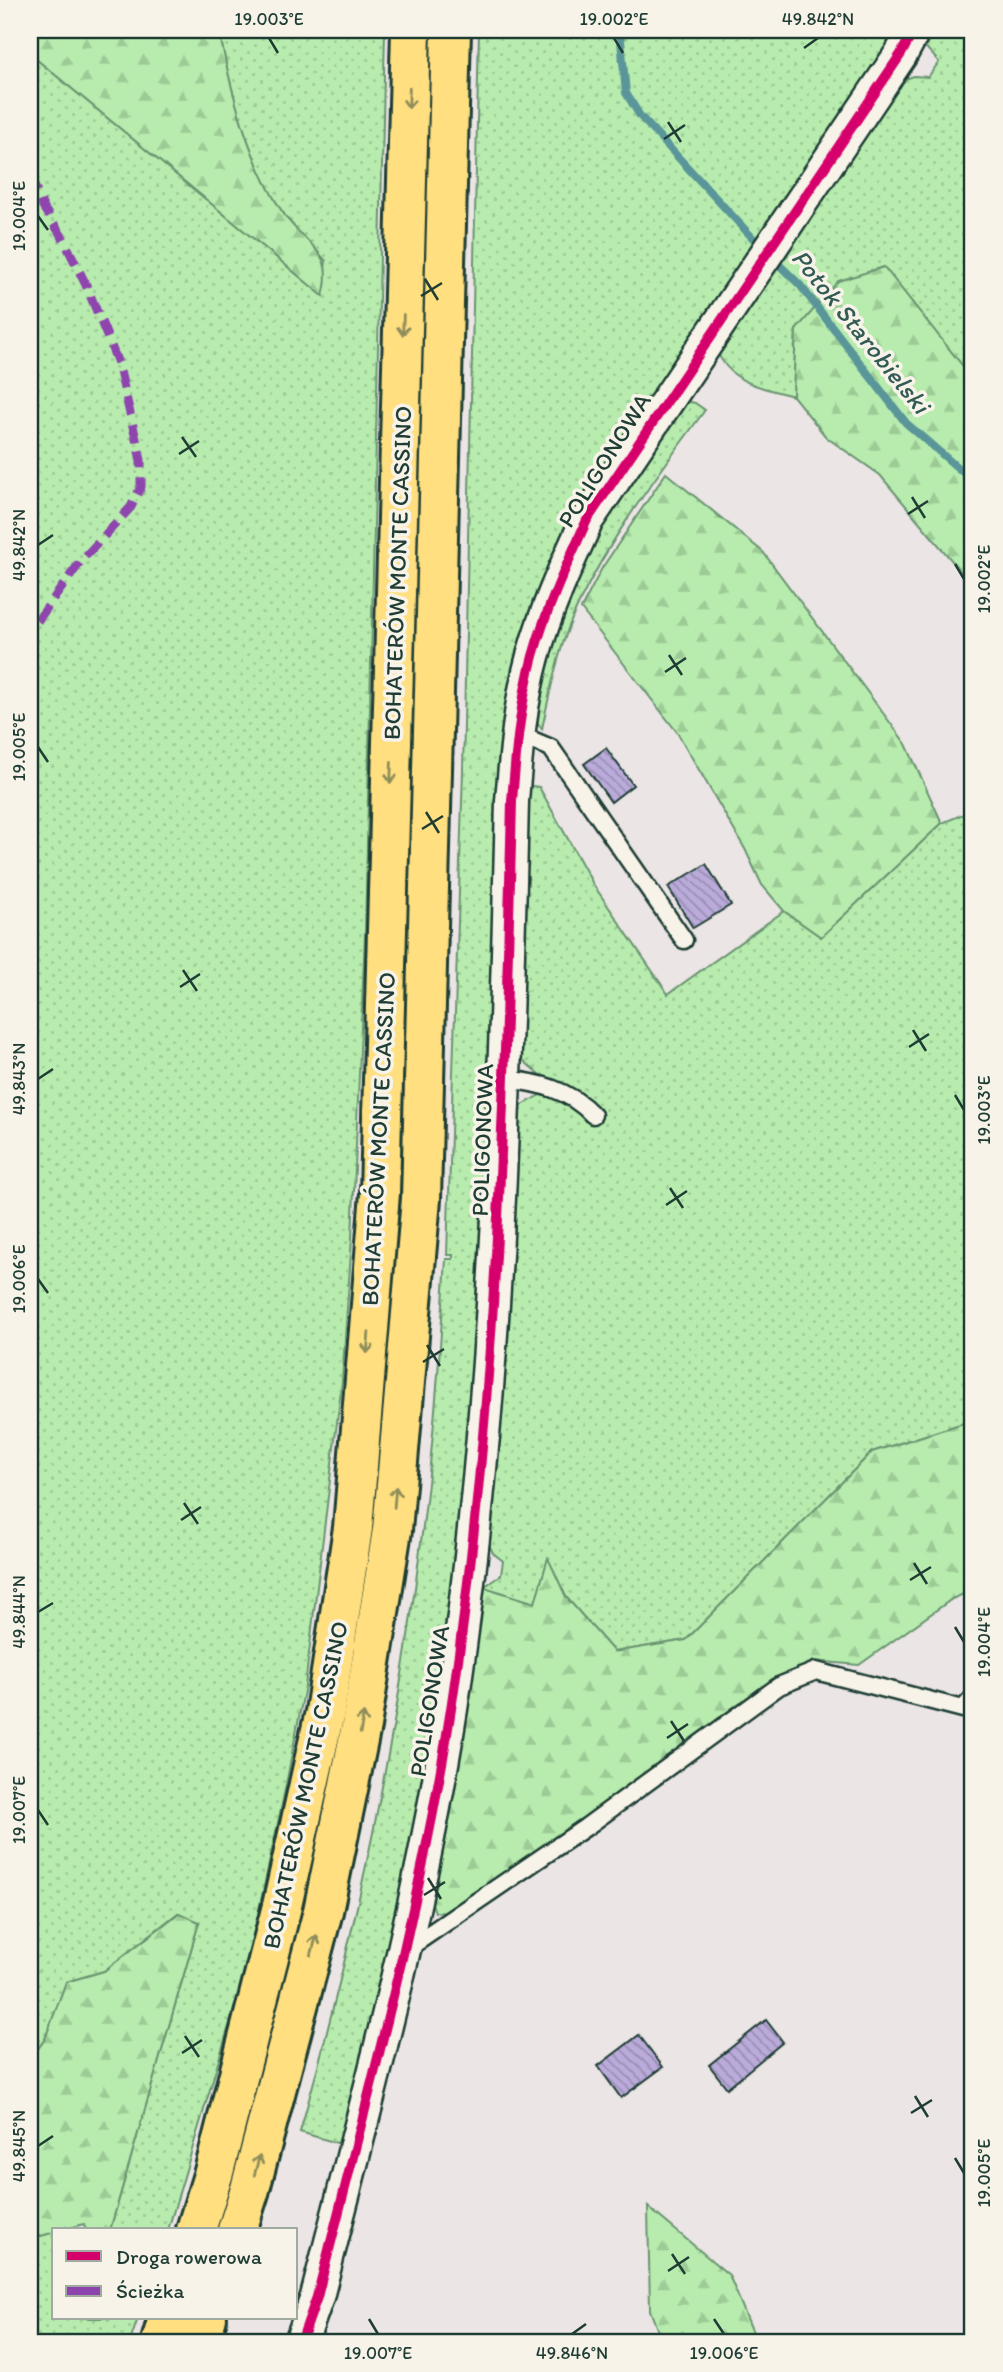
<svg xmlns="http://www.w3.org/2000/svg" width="1003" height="2372" viewBox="0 0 1003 2372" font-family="Itim,sans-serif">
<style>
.grass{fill:url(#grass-dots);stroke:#6b9471;stroke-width:2}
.forest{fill:url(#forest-firs);stroke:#6b9471;stroke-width:2}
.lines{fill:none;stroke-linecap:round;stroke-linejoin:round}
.stream{stroke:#5a9699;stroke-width:8}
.building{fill:url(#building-back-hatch);stroke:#1f3d34;stroke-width:2}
.service-casing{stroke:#1f3d34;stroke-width:21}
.minor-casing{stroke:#1f3d34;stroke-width:37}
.motorway-casing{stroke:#1f3d34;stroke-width:44}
.service{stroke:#f7f3e8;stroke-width:16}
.minor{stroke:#f7f3e8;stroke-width:32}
.motorway{stroke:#ffdf80;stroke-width:38}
.quiet{stroke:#8e44ad;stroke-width:9;stroke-dasharray:18 9;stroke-linecap:butt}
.cycleway-casing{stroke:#f7f3e8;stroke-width:15}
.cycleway{stroke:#d6006c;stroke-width:10}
.oneway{stroke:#8f8e5a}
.ticks{fill:none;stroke:#1f3d34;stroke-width:2.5}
.labels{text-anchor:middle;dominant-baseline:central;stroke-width:7;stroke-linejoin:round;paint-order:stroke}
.street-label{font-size:24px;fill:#1f3d34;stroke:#f7f3e8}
.water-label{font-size:26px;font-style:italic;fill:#335b56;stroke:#f7f3e8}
.neatline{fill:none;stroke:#1f3d34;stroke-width:2.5}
.ticks-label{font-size:18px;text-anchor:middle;fill:#1f3d34}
</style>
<defs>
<pattern id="grass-dots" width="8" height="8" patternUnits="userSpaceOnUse" patternTransform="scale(1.75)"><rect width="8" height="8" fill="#b7ecae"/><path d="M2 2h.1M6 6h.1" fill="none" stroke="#9dcb96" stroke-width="1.8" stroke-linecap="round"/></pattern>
<pattern id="forest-firs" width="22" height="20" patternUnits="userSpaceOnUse" patternTransform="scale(1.75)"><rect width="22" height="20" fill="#b7ecae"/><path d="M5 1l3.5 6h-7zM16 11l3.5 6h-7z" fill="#9dcb96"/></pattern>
<pattern id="building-back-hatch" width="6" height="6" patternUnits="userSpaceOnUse" patternTransform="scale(1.75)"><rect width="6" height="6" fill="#bbabdb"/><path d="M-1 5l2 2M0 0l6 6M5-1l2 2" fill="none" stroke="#978cb2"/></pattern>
</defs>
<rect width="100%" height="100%" fill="#ebe5e5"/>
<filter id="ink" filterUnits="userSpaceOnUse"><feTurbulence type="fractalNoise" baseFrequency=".0143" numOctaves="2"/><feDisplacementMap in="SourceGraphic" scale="14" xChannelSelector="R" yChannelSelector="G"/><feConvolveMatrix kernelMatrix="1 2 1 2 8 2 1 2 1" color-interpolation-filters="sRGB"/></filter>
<g filter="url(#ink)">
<g class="grass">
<path d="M219,30H385L365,935L352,1238L342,1381L305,1686L284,1795L246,1969L168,2230H110L199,1922L178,1913L104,1971L66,1982L45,2039L30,2060V54L322,295L326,261C313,246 298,232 286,217C250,168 230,89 219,30Z"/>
<path d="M479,30H901L547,583L496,1020L474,1439L428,1772L347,2146L300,2132C359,1923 403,1708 427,1492C436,1415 441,1337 446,1259H453V1255H447L463,771Z"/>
<path d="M928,30H973V379L884,267L796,330L793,396C760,387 730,384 716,349L902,80L914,76L928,77L939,62L921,42Z"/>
<path d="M680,400L695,403L705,410C660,472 613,533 580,601C560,641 551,686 542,729L532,715L546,653L597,531Z"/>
<polygon points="524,785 539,787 593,884 668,994 784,911 821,937 942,823 973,810 973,1420 872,1452 686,1640 614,1652 566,1597 548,1559 535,1603 484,1587 501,1575 503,1561 493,1553 486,1539 517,1108 540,1095 560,1100 590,1122 599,1112 581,1094 540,1075 519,1057"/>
<polygon points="54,2232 54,2318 138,2318 130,2342 30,2342 30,2239"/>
</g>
<g class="forest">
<path d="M30,30H219C231,92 249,163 285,216C308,248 335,250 323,296L30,54Z"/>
<polygon points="884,267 973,379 973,586 880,475 826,437 793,396 796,330 838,281"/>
<polygon points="666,473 763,552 906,744 942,823 821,937 784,911 762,885 745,849 677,732 581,609 602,568"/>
<polygon points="973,1420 973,1590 952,1599 859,1665 814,1661 775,1681 716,1727 452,1913 435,1912 430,1898 484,1587 535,1603 548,1558 566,1597 614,1652 686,1640 872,1452"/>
<polygon points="179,1913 199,1922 110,2230 86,2230 84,2224 30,2239 30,2060 45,2039 66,1982 104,1971"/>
<polygon points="648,2207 729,2275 757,2342 662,2342 650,2310"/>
</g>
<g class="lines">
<g class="stream">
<polyline points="620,30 626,93 640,116 762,248"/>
<polyline points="771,257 800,285 906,423 973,481"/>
</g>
</g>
<g class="building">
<polygon points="606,748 633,785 611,802 584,764"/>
<polygon points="706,864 731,905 693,928 668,887"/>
<polygon points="766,2020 783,2042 727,2088 709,2065"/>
<polygon points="639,2035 663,2067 621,2098 598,2066"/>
</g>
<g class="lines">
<defs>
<g id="service">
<polyline points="518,734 551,748 684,940"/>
<path d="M506,1079C540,1083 568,1089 593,1115"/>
<polyline points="407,1949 586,1827 779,1686 816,1671 963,1709 973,1698"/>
</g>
<path id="minor" d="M301,2342L317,2297C368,2096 424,1895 454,1689C497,1394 505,1099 512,801C516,752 520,703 533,656C546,609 567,564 587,520L901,54L914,30"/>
<g id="motorway">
<polyline points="196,2230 214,2172 282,1906 325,1712 353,1528 380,1193 411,30"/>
<polyline points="237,2230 250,2189 323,1911 361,1726 392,1530 421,1199 451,30"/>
<polyline points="161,2342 168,2318"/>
<polyline points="199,2342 207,2318"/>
</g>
</defs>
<use href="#service" class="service-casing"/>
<use href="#minor" class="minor-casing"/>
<use href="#motorway" class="motorway-casing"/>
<use href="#service" class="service"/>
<use href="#minor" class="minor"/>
<use href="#motorway" class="motorway"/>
<polyline class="quiet" points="30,176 43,207 63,238 86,285 118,363 141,460 141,487 131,507 81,561 30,631"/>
<defs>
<path id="cycleway" d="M301,2342L317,2297C368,2096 424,1895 454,1689C497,1394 505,1099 512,801C516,752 520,703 533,656C546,609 567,564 587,520L901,54L914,30"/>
</defs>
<use href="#cycleway" class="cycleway-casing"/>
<use href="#cycleway" class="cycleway"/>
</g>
<defs><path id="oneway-shaft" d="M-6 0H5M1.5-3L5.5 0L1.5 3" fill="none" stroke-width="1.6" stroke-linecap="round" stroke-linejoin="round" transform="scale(1.75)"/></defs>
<g class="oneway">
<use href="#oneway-shaft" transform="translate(409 98) rotate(92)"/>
<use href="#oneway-shaft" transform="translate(403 325) rotate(92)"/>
<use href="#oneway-shaft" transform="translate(391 773) rotate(92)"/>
<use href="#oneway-shaft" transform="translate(368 1343) rotate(95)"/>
<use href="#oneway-shaft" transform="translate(395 1497) rotate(-85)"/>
<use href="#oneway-shaft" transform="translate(362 1723) rotate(-80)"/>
<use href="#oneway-shaft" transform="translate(314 1945) rotate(-75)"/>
<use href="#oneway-shaft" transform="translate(257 2165) rotate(-75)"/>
</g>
</g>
<path class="ticks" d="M269,38L278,53M614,38L623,53M804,48L818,38M668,122L681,142M664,139L685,125M38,216L48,230M425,279L438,300M421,296L442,283M182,437L196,457M179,454L199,441M912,497L925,518M908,514L928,501M38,545L53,535M955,564L964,579M669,655L682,675M665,672L686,658M38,747L48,762M426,812L439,833M422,829L443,816M183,970L197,991M180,987L200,974M913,1030L926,1051M909,1047L929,1034M38,1079L53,1069M955,1095L964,1110M670,1188L683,1208M666,1205L687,1191M38,1279L48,1293M427,1345L440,1366M423,1362L444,1349M184,1503L198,1524M181,1520L201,1507M914,1563L927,1584M910,1580L931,1567M38,1612L53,1603M955,1627L964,1642M671,1721L684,1741M667,1738L688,1724M38,1810L48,1825M428,1878L441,1899M424,1895L445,1882M185,2036L199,2057M182,2053L202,2040M915,2096L928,2117M911,2113L932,2100M38,2146L53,2136M955,2158L964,2173M672,2254L685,2274M668,2271L689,2257M369,2319L378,2334M714,2319L724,2334M572,2334L586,2324"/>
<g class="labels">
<g class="street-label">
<text transform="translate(604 460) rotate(-58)">POLIGONOWA</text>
<text transform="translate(397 573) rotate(-88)">BOHATERÓW MONTE CASSINO</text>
<text transform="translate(378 1139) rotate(-87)">BOHATERÓW MONTE CASSINO</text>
<text transform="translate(482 1140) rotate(-88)">POLIGONOWA</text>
<text transform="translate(429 1701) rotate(-81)">POLIGONOWA</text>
<text transform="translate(305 1785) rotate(-78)">BOHATERÓW MONTE CASSINO</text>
</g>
<g class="water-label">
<text transform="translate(861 331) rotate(51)">Potok Starobielski</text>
</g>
</g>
<rect width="1003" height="2372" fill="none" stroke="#f7f3e8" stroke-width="77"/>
<rect x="52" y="2228" width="245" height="91" fill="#f7f3e8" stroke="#a1aaa0" stroke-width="2"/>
<rect x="66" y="2251" width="35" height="10" fill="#d6006c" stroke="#a1aaa0" stroke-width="2"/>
<text x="116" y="2264" font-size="21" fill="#1f3d34">Droga rowerowa</text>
<rect x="66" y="2286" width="35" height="10" fill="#8e44ad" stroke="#a1aaa0" stroke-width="2"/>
<text x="116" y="2298" font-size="21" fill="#1f3d34">Ścieżka</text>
<rect x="38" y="38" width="926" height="2296" class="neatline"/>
<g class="ticks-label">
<text x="269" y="25">19.003°E</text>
<text x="614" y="25">19.002°E</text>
<text x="818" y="25">49.842°N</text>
<text transform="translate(19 216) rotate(-90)" y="6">19.004°E</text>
<text transform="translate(19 545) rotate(-90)" y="6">49.842°N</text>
<text transform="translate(984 579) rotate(-90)" y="6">19.002°E</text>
<text transform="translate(19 747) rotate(-90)" y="6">19.005°E</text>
<text transform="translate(19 1079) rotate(-90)" y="6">49.843°N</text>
<text transform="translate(984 1110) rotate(-90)" y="6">19.003°E</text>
<text transform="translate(19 1279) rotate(-90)" y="6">19.006°E</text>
<text transform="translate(19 1612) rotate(-90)" y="6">49.844°N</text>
<text transform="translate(984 1642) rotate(-90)" y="6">19.004°E</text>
<text transform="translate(19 1810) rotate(-90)" y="6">19.007°E</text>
<text transform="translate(19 2146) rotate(-90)" y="6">49.845°N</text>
<text transform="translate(984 2173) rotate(-90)" y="6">19.005°E</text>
<text x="378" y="2359">19.007°E</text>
<text x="572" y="2359">49.846°N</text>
<text x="724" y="2359">19.006°E</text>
</g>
</svg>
